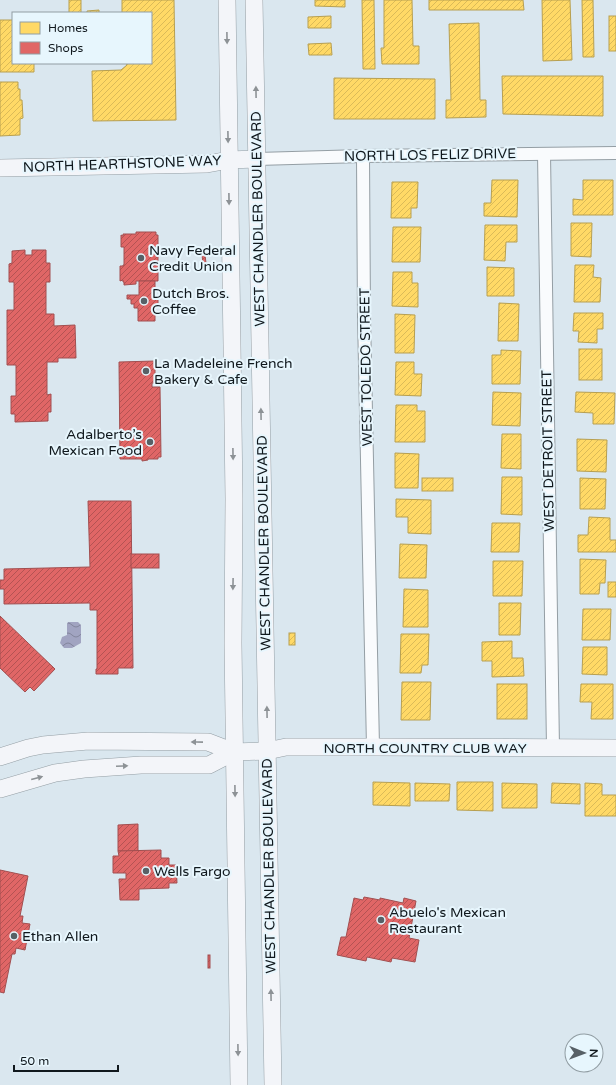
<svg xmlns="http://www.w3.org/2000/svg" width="616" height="1085" viewBox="0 0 616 1085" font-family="'Varela Round',sans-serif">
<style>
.water{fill:url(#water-waves)}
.homes{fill:url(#homes-hatch);stroke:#b79f50}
.shops{fill:url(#shops-hatch);stroke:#a24f50}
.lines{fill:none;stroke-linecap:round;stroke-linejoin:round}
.street-casing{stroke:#949ea4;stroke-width:14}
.secondary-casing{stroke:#949ea4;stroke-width:18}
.street{stroke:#f9fbfd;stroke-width:12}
.secondary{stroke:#f3f5f9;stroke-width:17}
.oneway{fill:#8d9296}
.poi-dot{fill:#576066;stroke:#e7f6fd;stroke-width:1.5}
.labels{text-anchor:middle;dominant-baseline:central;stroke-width:4;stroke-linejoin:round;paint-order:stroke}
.street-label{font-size:14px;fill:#10181d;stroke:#e7f6fd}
.poi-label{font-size:14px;fill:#10181d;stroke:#e7f6fd;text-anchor:start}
</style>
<defs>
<pattern id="water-waves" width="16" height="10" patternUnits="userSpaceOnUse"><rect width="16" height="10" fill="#a1a4c1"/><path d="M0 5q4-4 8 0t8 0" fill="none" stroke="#82859c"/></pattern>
<pattern id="homes-hatch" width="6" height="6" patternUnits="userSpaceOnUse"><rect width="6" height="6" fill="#ffd966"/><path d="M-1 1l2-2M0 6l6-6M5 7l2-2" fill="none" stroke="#daba58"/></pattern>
<pattern id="shops-hatch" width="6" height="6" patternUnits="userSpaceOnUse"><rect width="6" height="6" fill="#e06666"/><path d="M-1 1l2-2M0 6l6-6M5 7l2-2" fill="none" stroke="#b45353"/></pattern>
</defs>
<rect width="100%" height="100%" fill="#dae7ef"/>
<polygon class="water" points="68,622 78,622 81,625 81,643 72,648 64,648 60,643 62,637 67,635 67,624"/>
<g class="homes">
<rect x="69" y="0" width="12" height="13"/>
<polygon points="122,0 174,0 176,120 93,121 92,71 121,70 127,65 126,63 151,63 151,13 122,13"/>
<polygon points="315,0 345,0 345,7 315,6"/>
<polygon points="362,0 374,0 375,69 363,69"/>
<polygon points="384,0 412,0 413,46 419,46 419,64 382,64 381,48 384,48"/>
<polygon points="429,0 523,0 524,10 429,10"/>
<polygon points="542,0 570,0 572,60 543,61"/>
<polygon points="582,0 593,0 594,57 583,57"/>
<polygon points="99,10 99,13 87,13 87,11"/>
<polygon points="331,16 331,28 308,28 308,17"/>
<rect x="609" y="16" width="7" height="35"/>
<polygon points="0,20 13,20 13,63 34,63 34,72 0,72"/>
<polygon points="479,23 480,100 486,100 486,117 446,118 446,100 451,100 449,24"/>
<polygon points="331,43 332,55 309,55 308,44"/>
<polygon points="502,76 603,76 603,116 503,114"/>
<polygon points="334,78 435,79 435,119 334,119"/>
<polygon points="0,82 18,82 18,89 20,89 20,100 22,100 23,118 20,119 20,135 0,136"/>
<polygon points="492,180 518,180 517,217 484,216 484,203 491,203"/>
<polygon points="583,180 613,180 613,215 573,215 573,199 583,200"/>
<polygon points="392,182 418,182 417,208 411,208 411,218 391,218"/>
<polygon points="571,223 592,223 591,257 571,256"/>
<polygon points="485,225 517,225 517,242 506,242 505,261 484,260"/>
<polygon points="393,227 421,227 420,262 392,262"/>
<polygon points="575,265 594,265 593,277 601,278 600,302 574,302"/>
<polygon points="487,267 514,268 514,296 487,296"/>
<polygon points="393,272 412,272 412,283 418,283 418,307 392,306"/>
<polygon points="499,303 519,304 518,341 498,341"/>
<polygon points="574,313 603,313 603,329 597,329 597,343 578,342 579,331 573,331"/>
<polygon points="395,314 415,315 414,353 395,353"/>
<rect x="579" y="349" width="23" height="31"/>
<polygon points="501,350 521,351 520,384 492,384 492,355 501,355"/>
<polygon points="396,362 414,362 414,374 422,374 421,396 395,395"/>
<polygon points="493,392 521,393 520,426 492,425"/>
<polygon points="576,392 615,393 614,424 593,424 593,413 575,412"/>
<polygon points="396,405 417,405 417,411 425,411 425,442 395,442"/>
<polygon points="502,434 521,434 521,469 501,468"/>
<polygon points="577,439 607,440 606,472 577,471"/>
<polygon points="395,453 419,454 418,488 395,488"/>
<polygon points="502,477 522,477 522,515 501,514"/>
<rect x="422" y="478" width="31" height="13"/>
<polygon points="580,478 606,479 605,509 580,509"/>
<polygon points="396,499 431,500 431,534 408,533 408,517 396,517"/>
<polygon points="589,517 610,518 610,540 616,540 616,552 578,552 578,535 588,535"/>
<polygon points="492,523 520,523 519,552 491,552"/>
<polygon points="400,544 427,545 426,578 399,578"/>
<polygon points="580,559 606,560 605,583 600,583 599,594 580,594"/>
<polygon points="493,561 523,561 522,596 493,596"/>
<rect x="608" y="582" width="8" height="15"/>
<polygon points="404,589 428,590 428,627 403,627"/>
<polygon points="499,603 521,603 520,635 499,635"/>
<polygon points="583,609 611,609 610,640 582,640"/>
<rect x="289" y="633" width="6" height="12"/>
<polygon points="401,634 429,634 428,665 422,665 421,673 400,673"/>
<polygon points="512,641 512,658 523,658 524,676 492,677 492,661 482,661 482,642"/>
<polygon points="583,647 607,647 607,675 582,674"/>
<polygon points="402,682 431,682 430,720 401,720"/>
<rect x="497" y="684" width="30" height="35"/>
<polygon points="581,684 613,684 613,719 591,719 592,702 580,702"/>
<polygon points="373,782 410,783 410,806 373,805"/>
<polygon points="457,782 493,782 493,811 457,810"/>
<polygon points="415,783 450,784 449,801 415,801"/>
<polygon points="502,783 537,784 537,808 502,808"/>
<polygon points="552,783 580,784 580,804 551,803"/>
<polygon points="585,783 602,784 602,795 616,795 616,816 585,816"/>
</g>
<g class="shops">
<polygon points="136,232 156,232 156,235 158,235 158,249 156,249 156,251 158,250 158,281 136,281 136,284 124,285 124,282 123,282 123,280 120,281 120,266 123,266 123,265 124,265 124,247 121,247 121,235 123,236 123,234 136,234"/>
<polygon points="25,250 25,255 32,255 32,250 46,250 46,263 50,263 50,282 46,282 46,314 54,314 54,326 75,325 76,358 58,358 58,362 47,362 47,395 51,394 51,412 48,412 48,421 15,422 15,414 11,414 11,396 16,396 16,365 7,365 7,310 14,310 14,282 9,282 9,264 12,263 12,251"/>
<polygon points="202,255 205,255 206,263 203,263"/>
<polygon points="139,281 155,281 155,295 158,296 158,307 155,308 155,321 138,321 138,308 134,308 134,304 131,304 131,299 127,299 127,295 139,295"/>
<polygon points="155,361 155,383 152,383 152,387 160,387 161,457 158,457 158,459 148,459 148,460 142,461 142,459 120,459 119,362"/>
<polygon points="88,501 131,501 133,668 118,668 118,674 96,674 96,669 97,669 97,610 90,610 90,603 4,604 4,589 0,589 0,580 4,580 4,569 90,567"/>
<rect x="131" y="554" width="28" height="14"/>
<polygon points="0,616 55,669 34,691 30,687 25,692 0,668"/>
<polygon points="138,824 138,851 118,851 118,825"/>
<polygon points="161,850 161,858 169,858 169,865 176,865 177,883 169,883 169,888 139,889 139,900 120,900 119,879 126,879 126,873 113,873 113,856 119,856 118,851"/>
<polygon points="0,870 28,876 20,916 23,916 22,923 30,924 25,950 16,948 15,954 12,954 4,993 0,992"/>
<polygon points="364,897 380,900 380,898 403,903 404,898 416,901 409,938 419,940 415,962 392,958 391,962 367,957 366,961 337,955 341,937 346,937 354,898 363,900"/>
<rect x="208" y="955" width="2" height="13"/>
</g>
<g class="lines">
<defs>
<g id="street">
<polyline points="544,154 553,748"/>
<polyline points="363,156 364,317 373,747"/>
<polyline points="257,159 363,156 616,153"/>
</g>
<g id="secondary">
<polyline points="227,0 232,345 234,499 233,643 239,1085"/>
<polyline points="254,0 273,1085"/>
<polyline points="0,168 207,164 229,160 257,159"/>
<polyline points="0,757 28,748 43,745 88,741 208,742 234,752 267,751 286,747 373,747 616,748"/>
<polyline points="0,789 55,773 84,769 141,765 209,765 234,752"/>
</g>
</defs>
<use href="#street" class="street-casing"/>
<use href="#secondary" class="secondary-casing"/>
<use href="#street" class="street"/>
<use href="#secondary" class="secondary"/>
</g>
<defs><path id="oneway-solid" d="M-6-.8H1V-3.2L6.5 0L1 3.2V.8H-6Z"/></defs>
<g class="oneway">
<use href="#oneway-solid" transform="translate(227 38) rotate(89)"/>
<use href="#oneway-solid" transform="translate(256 92) rotate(-91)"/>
<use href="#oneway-solid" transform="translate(228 137) rotate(89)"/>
<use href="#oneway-solid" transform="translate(229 199) rotate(89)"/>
<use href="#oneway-solid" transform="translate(261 414) rotate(-91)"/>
<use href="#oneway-solid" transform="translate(233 454) rotate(89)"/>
<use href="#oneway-solid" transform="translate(233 584) rotate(91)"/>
<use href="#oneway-solid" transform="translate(267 712) rotate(-91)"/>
<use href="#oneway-solid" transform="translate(197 742) rotate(-179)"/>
<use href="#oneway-solid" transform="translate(122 766) rotate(-3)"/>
<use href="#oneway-solid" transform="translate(37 778) rotate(-15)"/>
<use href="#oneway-solid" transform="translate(235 791) rotate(89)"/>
<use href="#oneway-solid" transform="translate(271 995) rotate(-91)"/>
<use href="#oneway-solid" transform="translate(238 1050) rotate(89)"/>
</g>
<g class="poi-dot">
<circle cx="141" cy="258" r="4"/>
<circle cx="144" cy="301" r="4"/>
<circle cx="146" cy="371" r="4"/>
<circle cx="150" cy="442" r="4"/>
<circle cx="146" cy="871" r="4"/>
<circle cx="381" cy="920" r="4"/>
<circle cx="14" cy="936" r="4"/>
</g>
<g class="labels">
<g class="street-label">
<text transform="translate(430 155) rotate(-1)">NORTH LOS FELIZ DRIVE</text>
<text transform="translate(122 164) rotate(-2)">NORTH HEARTHSTONE WAY</text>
<text transform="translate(258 219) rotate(-91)">WEST CHANDLER BOULEVARD</text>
<text transform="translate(366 367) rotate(-91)">WEST TOLEDO STREET</text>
<text transform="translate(548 451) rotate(-91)">WEST DETROIT STREET</text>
<text transform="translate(264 543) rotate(-91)">WEST CHANDLER BOULEVARD</text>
<text x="425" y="748">NORTH COUNTRY CLUB WAY</text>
<text transform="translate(269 866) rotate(-91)">WEST CHANDLER BOULEVARD</text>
</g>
<g class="poi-label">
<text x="149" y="250">Navy Federal<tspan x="149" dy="16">Credit Union</tspan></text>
<text x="152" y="293">Dutch Bros.<tspan x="152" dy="16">Coffee</tspan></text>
<text x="154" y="363">La Madeleine French<tspan x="154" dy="16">Bakery &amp; Cafe</tspan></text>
<text x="142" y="434" text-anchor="end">Adalberto’s<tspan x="142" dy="16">Mexican Food</tspan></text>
<text x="154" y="871">Wells Fargo</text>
<text x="389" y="912">Abuelo's Mexican<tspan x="389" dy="16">Restaurant</tspan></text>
<text x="22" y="936">Ethan Allen</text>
</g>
</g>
<rect x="12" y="12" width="140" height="52" fill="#e7f6fd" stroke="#919da3"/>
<rect x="20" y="22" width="20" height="12" fill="#ffd966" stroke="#919da3"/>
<text x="48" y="32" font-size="12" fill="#10181d">Homes</text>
<rect x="20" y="42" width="20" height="12" fill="#e06666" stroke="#919da3"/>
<text x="48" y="52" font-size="12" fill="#10181d">Shops</text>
<g transform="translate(584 1053) rotate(91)"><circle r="19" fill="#e7f6fd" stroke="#919da3"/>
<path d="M0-3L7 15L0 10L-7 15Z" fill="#576066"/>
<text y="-6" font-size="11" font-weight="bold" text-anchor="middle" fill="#10181d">N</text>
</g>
<path d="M14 1065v6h104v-6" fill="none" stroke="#10181d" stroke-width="2"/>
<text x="20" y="1065" font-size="12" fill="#10181d" stroke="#e7f6fd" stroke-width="3" paint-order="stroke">50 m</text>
</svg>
